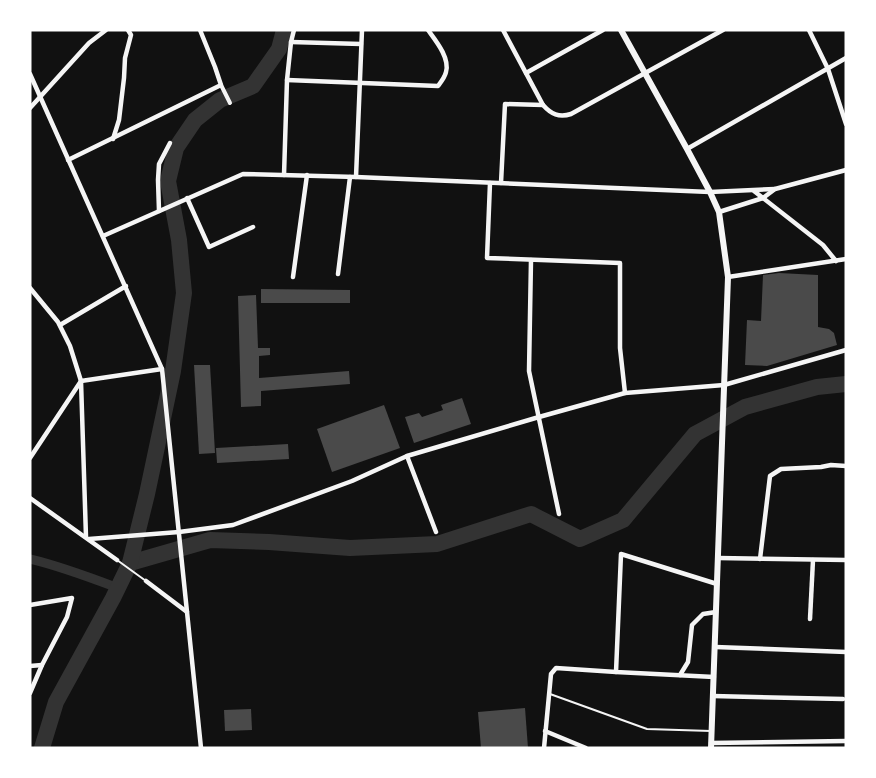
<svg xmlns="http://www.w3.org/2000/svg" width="876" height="778" viewBox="0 0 876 778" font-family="Bitter,serif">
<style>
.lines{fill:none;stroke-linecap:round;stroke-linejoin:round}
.canal{stroke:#333;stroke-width:9}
.river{stroke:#333;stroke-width:16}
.building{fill:#4a4a4a}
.service{stroke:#f5f5f5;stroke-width:2}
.pedestrian{stroke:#f5f5f5;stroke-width:4}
.minor{stroke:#f5f5f5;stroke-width:4.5}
.tertiary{stroke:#f5f5f5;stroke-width:6}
</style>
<rect width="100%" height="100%" fill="#111"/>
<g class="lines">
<path class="canal" d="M30,559C60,566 89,577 118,588"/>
<g class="river">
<polyline points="130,563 210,540 269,542 350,548 437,544 531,514 580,539 623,520 695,434 745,407 817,387 846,384"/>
<polyline points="42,748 56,702 113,598 130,563 147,494 173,371 184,293 179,240 168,181 176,148 195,120 220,100 253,86 279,49 284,30"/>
</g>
</g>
<g class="building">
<polygon points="779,273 818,275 818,327 829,329 834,333 837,345 767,366 745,365 747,320 761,321 763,275"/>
<polygon points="261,289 350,290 350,303 261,303"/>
<polygon points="256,295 258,348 270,348 270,355 259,356 259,378 349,371 350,384 261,391 261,406 241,407 238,296"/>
<polygon points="194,365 210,365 215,453 199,454"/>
<polygon points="462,398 471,424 414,443 405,417 419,413 422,417 443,410 441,405"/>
<polygon points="384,405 400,448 332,472 317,429"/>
<polygon points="288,444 289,459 217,463 216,448"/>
<polygon points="525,708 528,748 481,748 478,712"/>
<polygon points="251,709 252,730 225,731 224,710"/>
</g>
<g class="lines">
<g class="service">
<polyline points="117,560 146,581"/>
<polyline points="550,694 647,729 711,731"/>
</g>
<polyline class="pedestrian" points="221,85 230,103"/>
<g class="minor">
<path d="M503,30L543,105C551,114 559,118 571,114L723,30"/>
<polyline points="809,30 828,69 846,124"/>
<polyline points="291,42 361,44"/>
<polyline points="526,73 603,30"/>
<polyline points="30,74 162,369 201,748"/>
<path d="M287,80L438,86C441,82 445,77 446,72C450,58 436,41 428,30"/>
<polyline points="30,108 89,43 106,30"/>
<polyline points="113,139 119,120 124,78 125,58 131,35 128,30"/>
<polyline points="687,149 846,58"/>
<polyline points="68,160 221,85 215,67 200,30"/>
<polyline points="284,175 287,80 291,42 294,30"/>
<polyline points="356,177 362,30"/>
<polyline points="490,183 487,258 620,263 620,348 625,393"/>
<polyline points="501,183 505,104 543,105"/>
<polyline points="754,191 823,245 836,261"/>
<polyline points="187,198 209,247 253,227"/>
<polyline points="159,211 158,180 159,164 170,143"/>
<polyline points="719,212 763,198 775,189 846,170"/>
<polyline points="103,236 243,174 356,177 710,192 775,189"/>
<polyline points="531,260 529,371 559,514"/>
<polyline points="338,274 350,177"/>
<polyline points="293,277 307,175"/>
<polyline points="728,277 846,259"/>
<polyline points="30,288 58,322 70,346 81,381 86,537"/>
<polyline points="60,325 126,286"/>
<polyline points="407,456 436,532"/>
<polyline points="30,458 81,381 162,369"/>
<polyline points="30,498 117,560"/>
<polyline points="89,539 179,532 233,525 352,481 407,456 539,417 625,393 724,385 846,350"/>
<polyline points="718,558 846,560"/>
<polyline points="760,559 770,476 781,469 821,467 831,465 846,466"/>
<polyline points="146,581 187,612"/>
<polyline points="30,605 72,598 67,617 42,665 30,693"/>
<polyline points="810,619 813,560"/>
<polyline points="715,647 846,652"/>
<polyline points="30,666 42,665"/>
<polyline points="680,675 688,662 692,625 703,614 716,612"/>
<polyline points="714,677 616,672 621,554 717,584"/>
<polyline points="713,696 843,699"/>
<polyline points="545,731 586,748"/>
<polyline points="711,743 846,741"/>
<polyline points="544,748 551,674 556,668 616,672"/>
</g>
<polyline class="tertiary" points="621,30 687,149 710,192 719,212 728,277 711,748"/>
</g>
<rect width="876" height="778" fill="none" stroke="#ffffff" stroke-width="63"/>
</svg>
